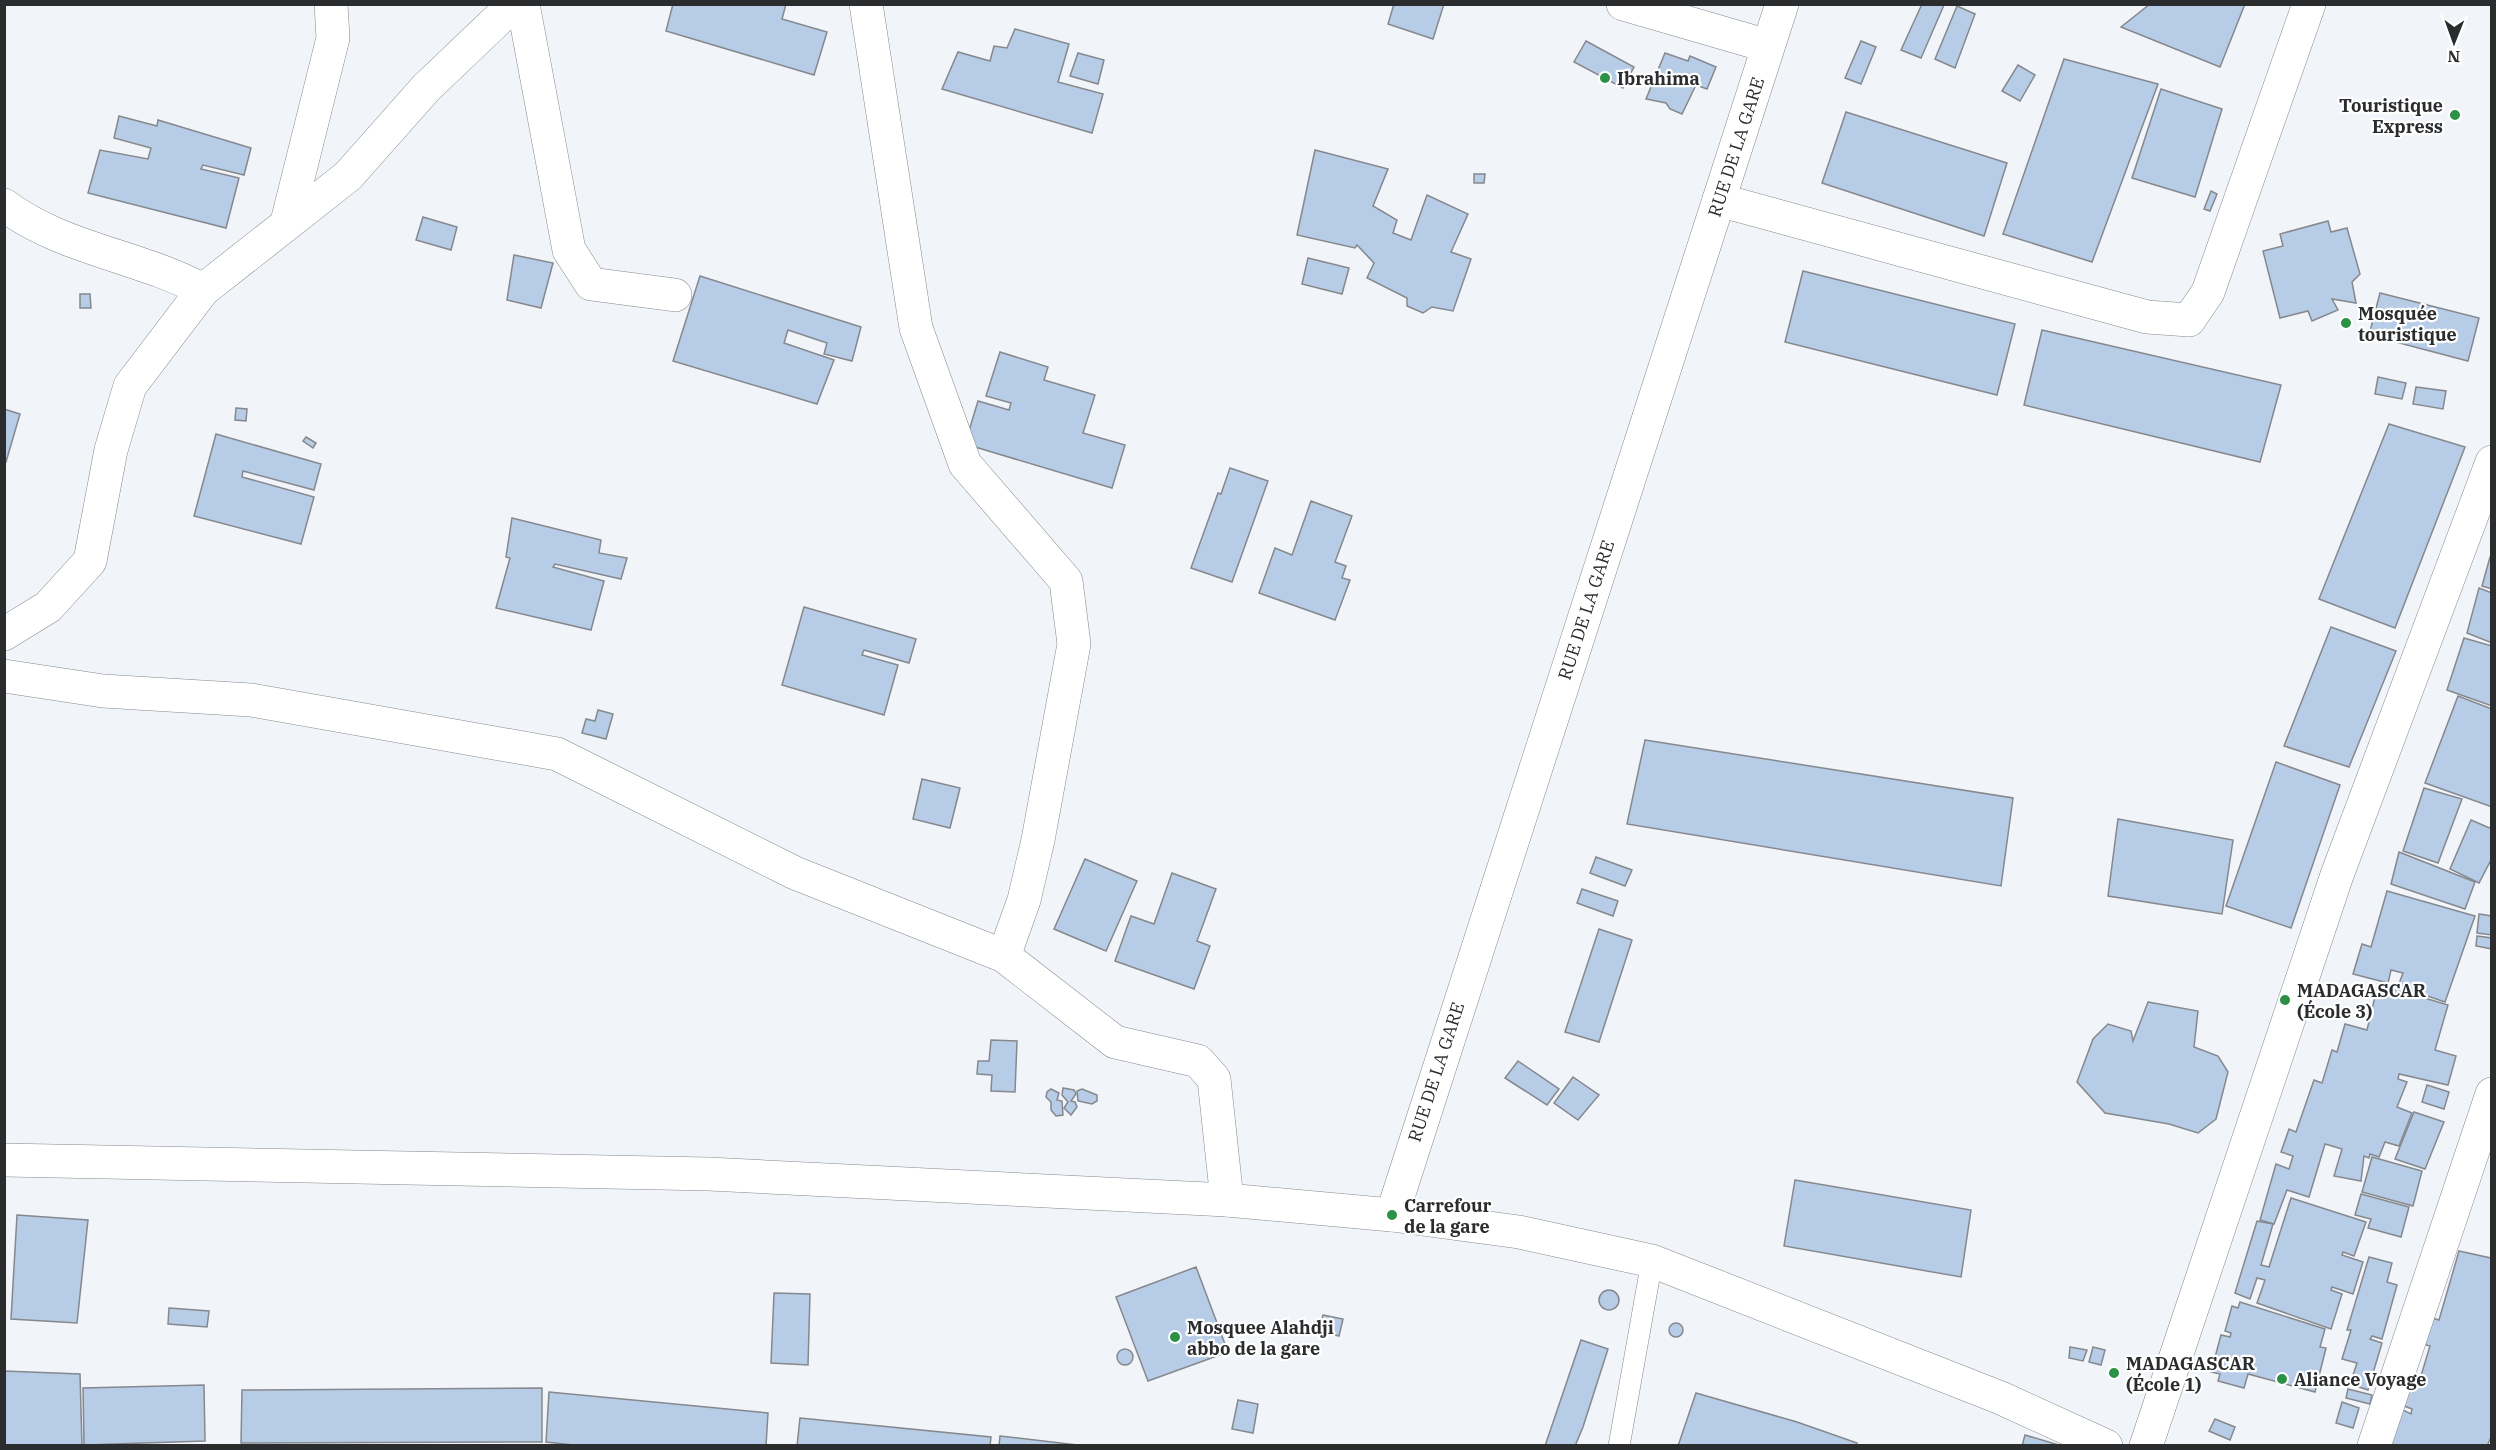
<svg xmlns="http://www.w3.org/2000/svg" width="2496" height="1450" viewBox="0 0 2496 1450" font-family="'IBM Plex Serif',serif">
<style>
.building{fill:#b7cce6;stroke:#85888d;stroke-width:1.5}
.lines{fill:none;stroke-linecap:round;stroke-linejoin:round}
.lane-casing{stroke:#85898d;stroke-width:22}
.street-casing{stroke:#85898d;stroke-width:34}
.secondary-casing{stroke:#85898d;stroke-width:34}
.primary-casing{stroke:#85898d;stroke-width:34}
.lane{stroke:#fff;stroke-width:21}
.street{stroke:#fff;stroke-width:33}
.secondary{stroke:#fff;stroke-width:33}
.primary{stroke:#fff;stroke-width:33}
.poi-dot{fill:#2b9146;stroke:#fff;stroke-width:2}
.labels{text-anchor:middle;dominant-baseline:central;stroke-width:4.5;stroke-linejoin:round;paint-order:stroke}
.poi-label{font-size:18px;font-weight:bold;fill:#2b2c2e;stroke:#fff;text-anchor:start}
.street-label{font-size:18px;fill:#2b2c2e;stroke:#fff}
</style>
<rect width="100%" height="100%" fill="#f1f5fa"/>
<g class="building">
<polygon points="673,4 786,4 782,19 827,32 814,75 666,31"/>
<polygon points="1394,4 1444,4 1433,39 1388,24"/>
<polygon points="1922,4 1944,5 1921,58 1901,50"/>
<polygon points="2150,4 2245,4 2220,67 2121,27"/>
<polygon points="1957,6 1975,14 1955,68 1935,59"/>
<polygon points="1015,29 1069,44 1058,82 1103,94 1092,133 942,89 958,52 990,61 994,46 1007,48"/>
<polygon points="1586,41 1634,67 1623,88 1574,62"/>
<polygon points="1861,41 1876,47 1861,84 1845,78"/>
<polygon points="1078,53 1104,60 1098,84 1070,76"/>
<polygon points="1665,53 1688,61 1690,56 1716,67 1707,89 1696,85 1682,114 1670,109 1666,103 1646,99"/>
<polygon points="2064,59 2158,84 2092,262 2003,234"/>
<polygon points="2018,65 2035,75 2020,101 2002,91"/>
<polygon points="2161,89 2222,109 2195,197 2132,178"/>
<polygon points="1846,112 2007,163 1984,236 1822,183"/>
<polygon points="119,116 157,126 158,120 251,148 244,175 203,165 201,169 239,178 226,228 88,193 100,150 148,159 151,148 114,138"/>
<polygon points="1315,150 1388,169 1373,206 1397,220 1393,233 1411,240 1427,195 1468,214 1451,252 1471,259 1453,311 1432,307 1423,313 1407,306 1407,298 1367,278 1374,263 1357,245 1355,248 1297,235"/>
<polygon points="1474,174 1485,174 1484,183 1474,183"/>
<polygon points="2211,191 2217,194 2210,211 2204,209"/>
<polygon points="423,217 457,227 451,250 416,240"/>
<polygon points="2328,221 2331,232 2347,228 2360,274 2352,282 2356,303 2332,299 2338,310 2312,321 2308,311 2280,318 2263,251 2283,246 2280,234"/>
<polygon points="514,255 553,263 541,308 507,300"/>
<polygon points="1308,258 1349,268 1342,294 1302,284"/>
<polygon points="1803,271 2015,324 1997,395 1785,342"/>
<polygon points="700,276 861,327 852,361 824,354 827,343 788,330 784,343 834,360 817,404 673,361"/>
<polygon points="2380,293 2479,318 2468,361 2369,335"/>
<polygon points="80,294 90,294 91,308 80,308"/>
<polygon points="2042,330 2281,385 2260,462 2024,405"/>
<polygon points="1000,352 1048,367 1044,380 1095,395 1083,433 1125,445 1112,488 965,444 978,401 1009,410 1011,403 986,396"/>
<polygon points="2378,377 2406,383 2402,399 2375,394"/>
<polygon points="2416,387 2446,391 2443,409 2413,404"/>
<polygon points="236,408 247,409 246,421 235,420"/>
<polygon points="4,409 20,414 6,462 4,462"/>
<polygon points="2389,424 2465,447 2395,628 2319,599"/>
<polygon points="216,434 321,464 314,490 243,471 242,477 314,497 301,544 194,516"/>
<polygon points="306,437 316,443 313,448 303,441"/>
<polygon points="1230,468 1268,481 1232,582 1191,568 1218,493 1221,494"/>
<polygon points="1311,501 1352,516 1335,562 1346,566 1342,578 1350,580 1335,620 1259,593 1275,548 1292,555"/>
<polygon points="512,518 601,540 599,553 627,558 621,579 555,564 553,567 604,581 591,630 496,608 510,558 506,557"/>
<polygon points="2490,557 2492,557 2492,589 2482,586"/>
<polygon points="2479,588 2492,593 2492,643 2467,633"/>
<polygon points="804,607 916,639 909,663 864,650 862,655 898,665 884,715 782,685"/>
<polygon points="2331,627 2396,651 2349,767 2284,746"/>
<polygon points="2464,638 2492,646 2492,706 2447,690"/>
<polygon points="2458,696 2492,709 2492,807 2425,783"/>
<polygon points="598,710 613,714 606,739 582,733 586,719 595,721"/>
<polygon points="1645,740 2013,798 2001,886 1627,824"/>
<polygon points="2276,762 2340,785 2291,928 2226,906"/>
<polygon points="922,779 960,788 950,828 913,819"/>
<polygon points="2424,788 2462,799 2438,863 2403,851"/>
<polygon points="2118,819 2233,840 2222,914 2108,896"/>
<polygon points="2471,820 2492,829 2492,858 2479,883 2450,869"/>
<polygon points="2399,852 2475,882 2465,909 2391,884"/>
<polygon points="1596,857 1632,870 1625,886 1590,873"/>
<polygon points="1085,859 1137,881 1106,951 1054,929"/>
<polygon points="1172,873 1216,889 1197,941 1210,946 1194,989 1115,961 1131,916 1154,924"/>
<polygon points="1582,889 1618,901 1613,916 1577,903"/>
<polygon points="2387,891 2475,916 2445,1002 2398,986 2403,973 2391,970 2388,983 2353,974 2362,944 2371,947"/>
<polygon points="2479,914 2492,916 2492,935 2477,933"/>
<polygon points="1599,929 1632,940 1599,1042 1565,1032"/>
<polygon points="2477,936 2492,938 2492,949 2476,946"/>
<polygon points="2378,984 2448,1005 2435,1050 2456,1056 2448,1085 2399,1074 2398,1079 2407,1082 2397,1107 2412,1113 2399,1146 2385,1142 2379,1157 2370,1154 2369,1158 2364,1156 2361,1181 2334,1176 2342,1149 2325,1144 2309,1197 2287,1190 2274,1224 2260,1220 2276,1164 2289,1169 2293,1156 2281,1152 2289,1129 2296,1132 2314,1080 2322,1083 2332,1050 2337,1052 2345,1024 2367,1030"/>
<polygon points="2148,1002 2198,1011 2194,1047 2218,1056 2228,1072 2216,1119 2198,1133 2169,1124 2105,1113 2077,1082 2093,1039 2108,1024 2131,1031 2133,1041"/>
<polygon points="991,1040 1017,1041 1015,1092 991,1091 992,1075 977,1074 978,1061 989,1061"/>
<polygon points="1518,1061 1559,1089 1547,1105 1505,1078"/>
<polygon points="1573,1077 1599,1095 1578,1120 1554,1103"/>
<polygon points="2427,1085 2449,1092 2444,1109 2422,1102"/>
<polygon points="1063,1088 1074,1090 1076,1094 1071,1101 1075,1102 1077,1107 1071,1115 1064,1108 1068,1102 1062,1095"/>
<polygon points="1051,1089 1059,1093 1057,1100 1062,1101 1063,1115 1056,1116 1051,1110 1051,1102 1046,1097 1047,1092"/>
<polygon points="1082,1089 1097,1095 1097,1101 1092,1104 1078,1101 1077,1091"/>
<polygon points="2414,1112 2444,1122 2425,1169 2395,1159"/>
<polygon points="2372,1157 2422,1171 2413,1206 2362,1192"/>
<polygon points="1795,1180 1971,1210 1961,1277 1784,1246"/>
<polygon points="2361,1194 2409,1207 2401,1237 2368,1228 2371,1219 2355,1215"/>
<polygon points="2291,1198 2366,1222 2354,1256 2343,1252 2342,1255 2363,1262 2353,1294 2332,1287 2331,1290 2342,1294 2331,1329 2257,1303 2265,1280 2257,1278 2250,1299 2235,1293 2257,1221 2273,1224 2261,1265 2269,1267"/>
<polygon points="17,1215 88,1220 77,1323 11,1319"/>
<polygon points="2459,1251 2491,1258 2492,1254 2492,1435 2487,1446 2381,1446 2395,1406 2411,1414 2412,1409 2399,1404 2409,1375 2420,1379 2430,1346 2416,1342 2425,1316 2439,1320"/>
<polygon points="2369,1257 2392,1263 2387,1282 2397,1285 2382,1339 2372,1336 2370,1339 2382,1343 2368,1390 2350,1384 2357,1363 2342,1359 2351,1330 2347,1330"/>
<polygon points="1196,1267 1228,1352 1148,1381 1116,1297"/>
<circle cx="1609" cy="1300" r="10"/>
<polygon points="774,1293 810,1294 808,1365 771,1363"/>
<polygon points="2240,1302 2325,1329 2320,1347 2326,1348 2315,1392 2248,1374 2244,1388 2218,1381 2220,1374 2211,1372 2221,1335 2230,1337 2231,1333 2225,1331 2232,1306 2238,1308"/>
<polygon points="169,1308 209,1311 207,1327 168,1324"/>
<polygon points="1323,1315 1343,1319 1339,1336 1318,1331"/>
<circle cx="1676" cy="1330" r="7"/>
<polygon points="1581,1340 1608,1349 1583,1427 1575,1446 1545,1446"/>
<polygon points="2070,1347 2087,1350 2083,1361 2069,1358"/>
<polygon points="2093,1347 2105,1350 2101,1365 2089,1362"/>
<circle cx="1125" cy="1357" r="8"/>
<polygon points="4,1371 80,1374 82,1446 4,1446"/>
<polygon points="204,1385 205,1441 84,1445 83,1388"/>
<polygon points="542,1388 542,1442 241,1443 242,1390"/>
<polygon points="2348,1389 2372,1395 2370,1404 2346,1398"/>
<polygon points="549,1392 768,1413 766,1446 583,1446 546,1442"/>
<polygon points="1696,1393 1797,1422 1857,1443 1856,1446 1678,1446"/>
<polygon points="1238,1400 1258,1404 1253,1433 1232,1429"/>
<polygon points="2342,1402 2359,1408 2353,1428 2336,1423"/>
<polygon points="800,1418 991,1437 990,1446 797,1446"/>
<polygon points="2215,1419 2235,1427 2230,1440 2209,1431"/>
<polygon points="2025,1435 2059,1445 2059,1446 2022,1446"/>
<polygon points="1000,1436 1086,1446 999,1446"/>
</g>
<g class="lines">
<defs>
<polyline id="lane" points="1619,1446 1652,1261"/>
<g id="street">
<polyline points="523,4 569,250 591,284 675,295"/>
<polyline points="866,4 916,328 965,464 1066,581 1074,644 1038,840 1024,900 1004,956"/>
<polyline points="1719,200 2147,317 2189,320 2208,292 2309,4"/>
<path d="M4,205C62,249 140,256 203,290"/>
<polyline points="287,222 333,38 331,4"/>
<polyline points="4,634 48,607 90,561 111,450 130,386 203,290 348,176 426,88 514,4"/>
<polyline points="4,676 103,691 251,700 557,754 795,873 1004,956 1115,1042 1198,1061 1214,1079 1227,1200"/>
<polyline points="2146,1446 2337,875 2492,462"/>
<polyline points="2374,1446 2492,1094"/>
</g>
<polyline id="secondary" points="1623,4 1768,46"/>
<g id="primary">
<polyline points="4,1160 709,1174 1227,1200 1392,1215 1519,1232 1652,1261 2001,1398 2106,1446"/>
<polyline points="1392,1215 1782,4"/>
</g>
</defs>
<use href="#lane" class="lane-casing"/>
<use href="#street" class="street-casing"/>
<use href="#secondary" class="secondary-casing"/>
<use href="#primary" class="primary-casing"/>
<use href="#lane" class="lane"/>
<use href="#street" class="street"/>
<use href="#secondary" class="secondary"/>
<use href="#primary" class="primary"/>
</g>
<g class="poi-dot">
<circle cx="1605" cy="78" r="6"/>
<circle cx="2455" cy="115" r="6"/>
<circle cx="2346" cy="323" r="6"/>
<circle cx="2285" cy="1000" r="6"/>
<circle cx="1392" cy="1215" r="6"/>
<circle cx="1175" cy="1337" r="6"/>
<circle cx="2114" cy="1373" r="6"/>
<circle cx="2282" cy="1379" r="6"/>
</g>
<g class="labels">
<g class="poi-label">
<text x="1617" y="78">Ibrahima</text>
<text x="2443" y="105" text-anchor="end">Touristique<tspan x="2443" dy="21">Express</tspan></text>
<text x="2358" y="313">Mosquée<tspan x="2358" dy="21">touristique</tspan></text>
<text x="2297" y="990">MADAGASCAR<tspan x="2297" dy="21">(École 3)</tspan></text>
<text x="1404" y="1205">Carrefour<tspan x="1404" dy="21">de la gare</tspan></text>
<text x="1187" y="1327">Mosquee Alahdji<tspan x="1187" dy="21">abbo de la gare</tspan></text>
<text x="2126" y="1363">MADAGASCAR<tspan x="2126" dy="21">(École 1)</tspan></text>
<text x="2294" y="1379">Aliance Voyage</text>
</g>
<g class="street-label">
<text transform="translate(1736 147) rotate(-72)">RUE DE LA GARE</text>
<text transform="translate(1586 610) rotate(-72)">RUE DE LA GARE</text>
<text transform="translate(1436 1072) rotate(-72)">RUE DE LA GARE</text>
</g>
</g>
<rect width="2496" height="1450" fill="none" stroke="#2b2c2e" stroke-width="12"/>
<g transform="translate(2454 42) rotate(181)" stroke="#ffffff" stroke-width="4.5" paint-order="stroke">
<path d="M0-4.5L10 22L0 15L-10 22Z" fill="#2b2c2e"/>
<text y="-9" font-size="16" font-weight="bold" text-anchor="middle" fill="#2b2c2e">N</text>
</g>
</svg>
